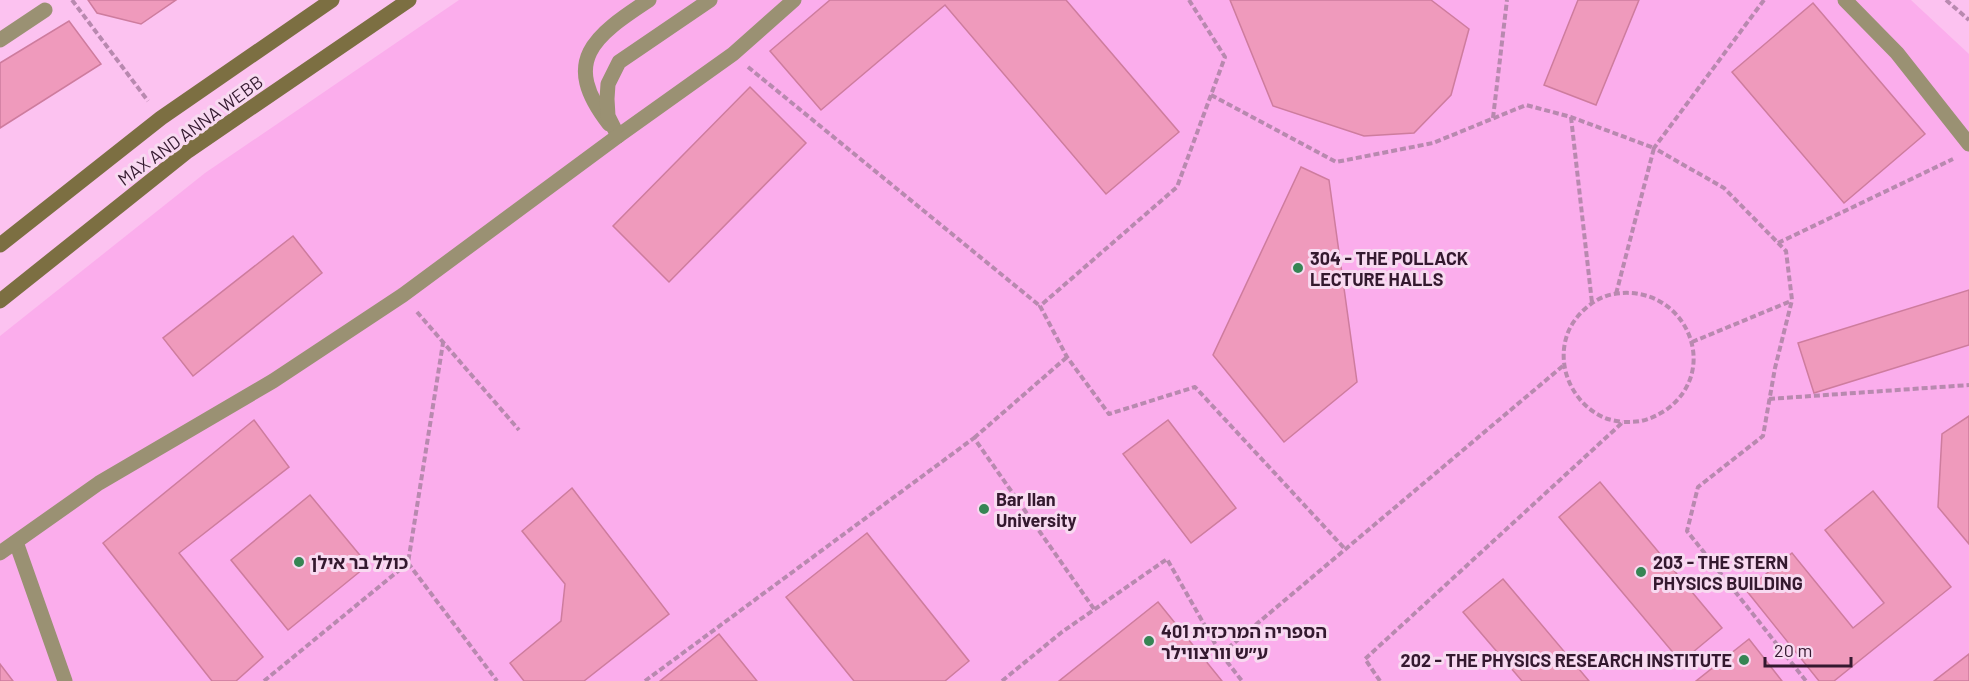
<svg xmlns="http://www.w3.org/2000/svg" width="1969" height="681" viewBox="0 0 1969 681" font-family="Barlow,'Noto Sans Hebrew',sans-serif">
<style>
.built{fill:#fbadec}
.building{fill:#ef9abc;stroke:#ce7c9e;stroke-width:1.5}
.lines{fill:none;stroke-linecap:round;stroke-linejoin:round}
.path{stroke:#b889af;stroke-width:4;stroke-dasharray:6 3;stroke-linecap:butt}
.lane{stroke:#9a9173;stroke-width:15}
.street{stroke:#9a9173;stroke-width:15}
.secondary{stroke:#7c6f42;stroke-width:15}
.poi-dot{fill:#368554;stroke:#f8daf1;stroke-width:2}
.labels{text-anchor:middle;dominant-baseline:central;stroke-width:6;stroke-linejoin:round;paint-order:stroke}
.street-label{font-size:18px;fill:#34192f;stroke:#f8daf1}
.poi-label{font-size:18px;font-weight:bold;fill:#34192f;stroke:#f8daf1;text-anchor:start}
</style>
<rect width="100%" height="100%" fill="#fcc2f0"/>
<polygon class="built" points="459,0 1911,0 1969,54 1969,681 0,681 0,336 205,173"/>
<g class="building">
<polygon points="88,0 176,0 141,24 97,13"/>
<polygon points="830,0 1066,0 1179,132 1106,194 945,5 821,110 770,51"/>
<polygon points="1230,0 1431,0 1469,29 1451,95 1414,133 1364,136 1273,106"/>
<polygon points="1578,0 1639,0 1596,105 1544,85"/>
<polygon points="1813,3 1925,134 1844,203 1732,72"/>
<polygon points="69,21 101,64 0,128 0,63"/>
<polygon points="750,87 806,143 669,282 613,226"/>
<polygon points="1301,167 1329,180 1357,382 1284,442 1213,355"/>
<polygon points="293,236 322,273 193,376 163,338"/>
<polygon points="1969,290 1969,345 1814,393 1798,343"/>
<polygon points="1969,416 1969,544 1938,507 1942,434"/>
<polygon points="254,420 289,467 179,553 263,657 236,681 212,681 103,543"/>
<polygon points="1168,420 1236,508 1191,543 1123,454"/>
<polygon points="1600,482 1722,628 1681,662 1559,517"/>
<polygon points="572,488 669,614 584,681 524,681 510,663 561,621 565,584 522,531"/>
<polygon points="1873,491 1951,587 1834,681 1819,681 1746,590 1792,553 1853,628 1884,603 1825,530"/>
<polygon points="310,495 368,565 288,630 231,560"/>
<polygon points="867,533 969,661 945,681 854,681 786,597"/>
<polygon points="1503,579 1589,681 1522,681 1463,612"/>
<polygon points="1158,602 1222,681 1059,681"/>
<polygon points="719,634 757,681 660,681"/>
<polygon points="1749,639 1782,681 1696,681"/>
<polygon points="1969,654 1969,681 1934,681"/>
<polygon points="0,664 13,681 0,681"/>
</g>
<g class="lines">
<g class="path">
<polyline points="72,0 148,101"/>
<polyline points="1189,0 1225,57 1177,187 1040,306 1067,357 1109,414 1195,387 1345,549"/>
<polyline points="1764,0 1654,148 1724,188 1786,251 1792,300 1775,368 1763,436 1698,487 1687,531 1806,681"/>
<polyline points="1946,0 1969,20"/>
<polyline points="748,67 1040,306"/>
<polyline points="1211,95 1336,162 1433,143 1526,105 1571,117 1654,148 1616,294"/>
<polyline points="1571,117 1592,303"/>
<polyline points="1493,118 1507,0"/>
<polyline points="1778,243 1953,159"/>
<polyline points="417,312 519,430"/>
<polyline points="1692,342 1791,301"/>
<polyline points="1769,399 1969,385"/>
<polyline points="974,438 1067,357"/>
<polyline points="408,563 497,681"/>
<polyline points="1221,654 1564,365"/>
<polyline points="264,681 408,563 443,343"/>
<polyline points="645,681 974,438 1094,609"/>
<polyline points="1002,681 1062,632 1167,559 1221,654 1242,681"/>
<path d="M1380,681L1365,659L1623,422C1629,422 1635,422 1641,421C1650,419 1658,415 1666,410C1724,368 1683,282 1614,294C1595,297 1577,313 1569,330C1554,364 1572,404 1605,418C1610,420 1617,421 1623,422"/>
</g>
<g class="lane">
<path d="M609,124C560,61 594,36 649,0"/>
<polyline points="618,136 608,116 607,99 608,84 619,62 710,0"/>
</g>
<g class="street">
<polyline points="1845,0 1897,53 1969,144"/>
<polyline points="0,40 45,10"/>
<polyline points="16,542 65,681"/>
<polyline points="0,553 99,483 273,381 403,295 618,136 733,54 794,0"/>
</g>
<g class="secondary">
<polyline points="0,245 161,118 332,0"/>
<polyline points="0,301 188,151 409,0"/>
</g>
</g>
<g class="poi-dot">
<circle cx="1298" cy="268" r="6"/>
<circle cx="984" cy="509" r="6"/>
<circle cx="299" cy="562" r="6"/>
<circle cx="1641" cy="572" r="6"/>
<circle cx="1149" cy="641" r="6"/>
<circle cx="1744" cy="660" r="6"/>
</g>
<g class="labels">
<g class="street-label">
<text transform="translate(190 130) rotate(-36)">MAX AND ANNA WEBB</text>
</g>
<g class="poi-label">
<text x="1310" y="258">304 - THE POLLACK<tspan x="1310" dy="21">LECTURE HALLS</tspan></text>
<text x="996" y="499">Bar Ilan<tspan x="996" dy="21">University</tspan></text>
<text x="311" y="562">כולל בר אילן</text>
<text x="1653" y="562">203 - THE STERN<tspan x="1653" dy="21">PHYSICS BUILDING</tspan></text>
<text x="1161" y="631">401 הספריה המרכזית<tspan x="1161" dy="21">ע״ש וורצווילר</tspan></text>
<text x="1732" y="660" text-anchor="end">202 - THE PHYSICS RESEARCH INSTITUTE</text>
</g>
</g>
<path d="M1765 657v9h86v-9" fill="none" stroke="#34192f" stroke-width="3"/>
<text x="1774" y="657" font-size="18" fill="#34192f" stroke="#f8daf1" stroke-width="4.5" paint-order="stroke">20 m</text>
</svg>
